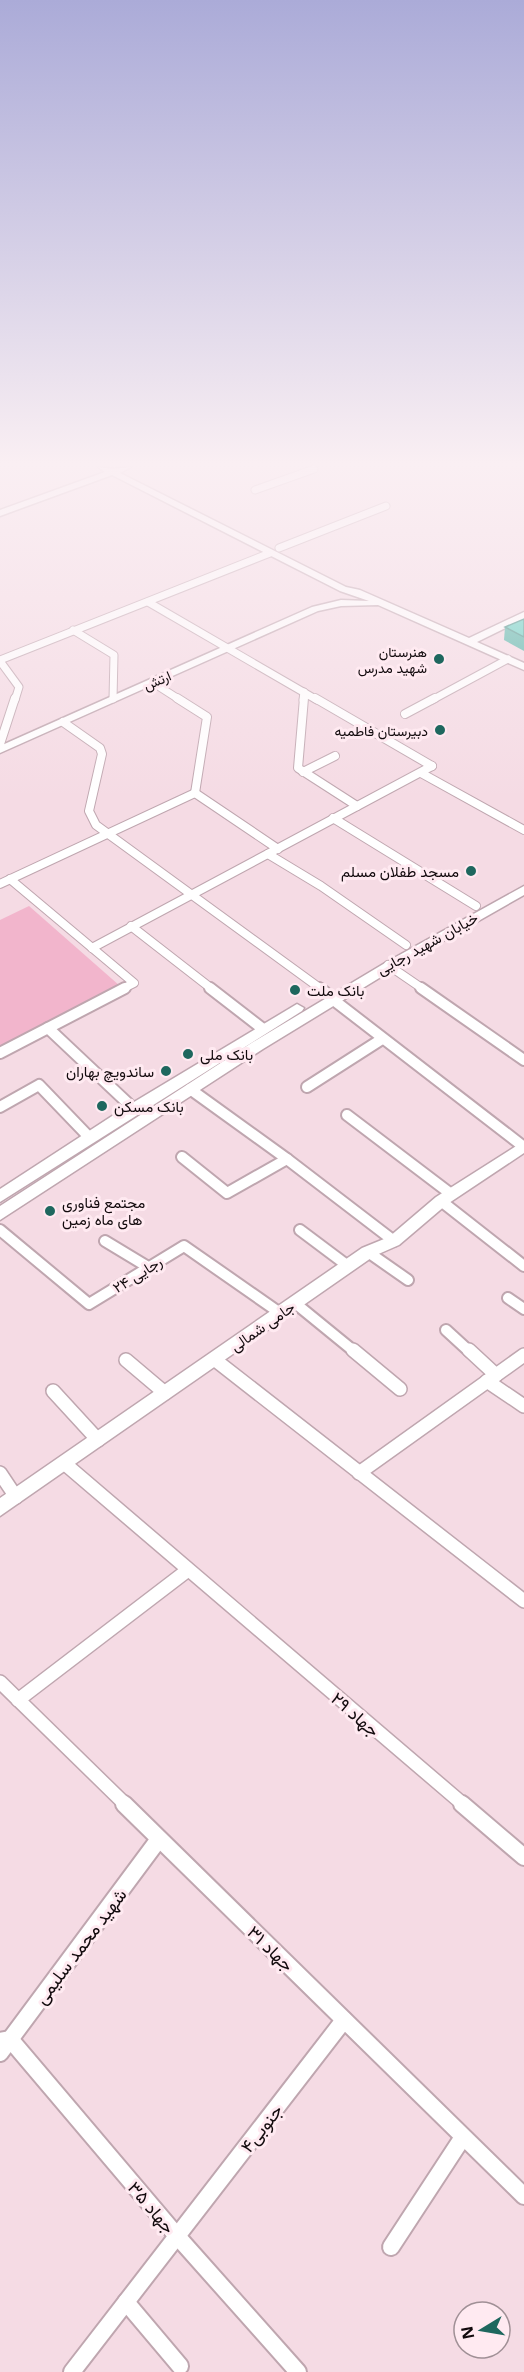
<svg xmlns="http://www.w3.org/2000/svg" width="524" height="2372" viewBox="0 0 524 2372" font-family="'Open Sans',Vazirmatn,sans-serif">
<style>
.green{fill:#f2b5cc}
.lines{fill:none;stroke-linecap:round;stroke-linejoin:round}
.street-far4-casing{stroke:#bfa6af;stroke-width:9}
.street-far3-casing{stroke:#bfa6af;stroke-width:10}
.street-far2-casing{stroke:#bfa6af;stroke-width:14}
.street-far1-casing{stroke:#bfa6af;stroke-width:16}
.street-casing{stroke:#bfa6af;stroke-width:20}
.secondary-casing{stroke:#bfa6af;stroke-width:3}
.street-far4{stroke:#fff;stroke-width:7}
.street-far3{stroke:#fff;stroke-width:8}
.street-far2{stroke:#fff;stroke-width:10}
.street-far1{stroke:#fff;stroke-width:13}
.street{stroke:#fff;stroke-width:16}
.secondary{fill:#fff;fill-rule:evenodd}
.wall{fill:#4fb4a6}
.building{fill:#5cd1c1;stroke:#409287;stroke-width:1.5}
.poi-dot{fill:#1e675e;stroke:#ffeaf1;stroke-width:2}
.labels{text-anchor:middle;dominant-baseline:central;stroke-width:6;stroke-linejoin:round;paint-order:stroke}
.far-poi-label{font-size:14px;fill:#120a0d;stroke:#ffeaf1;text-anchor:end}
.far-street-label{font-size:14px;fill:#120a0d;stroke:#ffeaf1}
.poi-label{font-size:15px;fill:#120a0d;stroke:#ffeaf1;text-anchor:start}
.street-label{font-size:15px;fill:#120a0d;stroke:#ffeaf1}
.near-street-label{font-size:18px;fill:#120a0d;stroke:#ffeaf1}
</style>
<rect width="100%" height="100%" fill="#f5dbe4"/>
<polygon class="green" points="29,906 120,986 0,1050 0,920"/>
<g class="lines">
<defs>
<g id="street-far4">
<polyline points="255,490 314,469"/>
<polyline points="279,548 386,506"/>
<polyline points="148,602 317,700"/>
<polyline points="73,630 114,655 113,699"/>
<polyline points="0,660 270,553"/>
<polyline points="0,661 19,687 15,700"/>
<polyline points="152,682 180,700"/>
<polyline points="303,700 304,692"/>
<polyline points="432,700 508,659"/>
</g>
<g id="street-far3">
<polyline points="177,698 207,717 195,793"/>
<polyline points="304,698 298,768 357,806"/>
<polyline points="315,698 432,766"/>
<polyline points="405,714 435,698"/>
<polyline points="63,722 100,748 102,754 89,811 96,825 321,989"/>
<polyline points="0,744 15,698"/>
<polyline points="303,772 335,756"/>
<polyline points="421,773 524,830"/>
<polyline points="195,793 278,849"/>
<polyline points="333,818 476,906"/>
<polyline points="268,854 321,886 406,945"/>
<polyline points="10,879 134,983 122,989"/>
<polyline points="0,884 195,793"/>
<polyline points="131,926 212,989"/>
<polyline points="92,948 432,766"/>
<polyline points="388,965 423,989"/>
</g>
<g id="street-far2">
<polyline points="210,988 263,1029"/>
<polyline points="319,988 325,992"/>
<polyline points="421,988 524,1060"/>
<polyline points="331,998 524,1147"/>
<polyline points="48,1028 134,1109"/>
<polyline points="0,1053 125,988"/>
<polyline points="307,1087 382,1039"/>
<polyline points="190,1089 287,1159 394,1241"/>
<polyline points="0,1107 39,1085 89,1137"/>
<polyline points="347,1115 451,1194"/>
<polyline points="182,1157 227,1193 287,1159"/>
<polyline points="441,1201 524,1266"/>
<polyline points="0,1230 89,1304 184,1246 280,1313"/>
<polyline points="300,1230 348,1266"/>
<polyline points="105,1241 148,1267"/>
<polyline points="368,1252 408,1280"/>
<polyline points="508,1298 524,1309"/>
<polyline points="295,1303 355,1352"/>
<polyline points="446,1330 470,1352"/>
</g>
<g id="street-far1">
<polyline points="353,1350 400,1389"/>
<polyline points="469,1350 496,1375"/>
<polyline points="214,1359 524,1601"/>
<polyline points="126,1360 165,1393"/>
<polyline points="487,1381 524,1406"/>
<polyline points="53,1391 98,1440"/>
<polyline points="64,1463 464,1805"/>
<polyline points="0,1473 16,1497"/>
<polyline points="359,1473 524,1355"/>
<polyline points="0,1682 126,1805"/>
<polyline points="18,1700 188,1570"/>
</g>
<g id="street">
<polyline points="124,1804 524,2196"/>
<polyline points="462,1804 524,1857"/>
<polyline points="0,2041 10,2039 177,2236 298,2372"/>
<polyline points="0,2053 159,1839"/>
<polyline points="391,2247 463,2137"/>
<polyline points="126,2302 180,2366"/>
<polyline points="72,2372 344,2020"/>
</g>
<g id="secondary">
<polygon points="98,467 113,469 131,467 120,473 346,587 360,590 469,638 524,612 524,619 477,642 524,663 524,670 378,605 341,606 318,611 0,753 0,746 312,607 341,600 369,601 340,591 112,475 0,516 0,510 105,472"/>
<polygon points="524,886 524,895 394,969 263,1049 0,1220 0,1206 253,1042 385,963"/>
<polygon points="297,1004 304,1008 302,1011 0,1202 0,1189 129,1105"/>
<polygon points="524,1141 524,1153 446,1205 399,1245 374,1256 0,1516 0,1498 362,1248 389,1237 436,1197"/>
</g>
</defs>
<use href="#street-far4" class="street-far4-casing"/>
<use href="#street-far3" class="street-far3-casing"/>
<use href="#street-far2" class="street-far2-casing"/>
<use href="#street-far1" class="street-far1-casing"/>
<use href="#street" class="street-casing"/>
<use href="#secondary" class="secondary-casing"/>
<use href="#street-far4" class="street-far4"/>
<use href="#street-far3" class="street-far3"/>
<use href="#street-far2" class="street-far2"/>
<use href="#street-far1" class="street-far1"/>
<use href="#street" class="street"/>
<use href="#secondary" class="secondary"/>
</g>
<polygon class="wall" points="524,619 524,651 504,640 505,627"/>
<polygon class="building" points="524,619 524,637 505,627"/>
<linearGradient id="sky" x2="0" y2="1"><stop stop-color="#ababd8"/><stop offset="0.58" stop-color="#faeff3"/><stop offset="1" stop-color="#faeff3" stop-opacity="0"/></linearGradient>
<rect width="524" height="799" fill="url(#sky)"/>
<g class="poi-dot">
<circle cx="439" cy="659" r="6"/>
<circle cx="440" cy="730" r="6"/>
<circle cx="471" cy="871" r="6"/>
<circle cx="295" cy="990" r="6"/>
<circle cx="188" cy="1054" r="6"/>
<circle cx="166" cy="1071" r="6"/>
<circle cx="102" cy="1106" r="6"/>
<circle cx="50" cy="1211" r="6"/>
</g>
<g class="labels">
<g class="far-poi-label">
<text x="427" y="651">هنرستان<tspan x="427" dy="16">شهید مدرس</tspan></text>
<text x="428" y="730">دبیرستان فاطمیه</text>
</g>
<g class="far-street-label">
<text transform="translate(157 680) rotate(-23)">ارتش</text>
</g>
<g class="poi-label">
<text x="459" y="871" text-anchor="end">مسجد طفلان مسلم</text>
<text x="307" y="990">بانک ملت</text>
<text x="200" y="1054">بانک ملی</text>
<text x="154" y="1071" text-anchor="end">ساندویچ بهاران</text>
<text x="114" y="1106">بانک مسکن</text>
<text x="62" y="1202">مجتمع فناوری<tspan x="62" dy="17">های ماه زمین</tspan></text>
</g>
<g class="street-label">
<text transform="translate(427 943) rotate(-29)">خیابان شهید رجایی</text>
<text transform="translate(137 1274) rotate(-32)">رجایی ۲۴</text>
<text transform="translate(262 1326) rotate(-35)">جامی شمالی</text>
</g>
<g class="near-street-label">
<text transform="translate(356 1714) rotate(41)">جهاد ۲۹</text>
<text transform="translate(80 1946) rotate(-53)">شهید محمد سلیمی</text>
<text transform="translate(271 1948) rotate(44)">جهاد ۳۱</text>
<text transform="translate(261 2128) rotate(-52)">جنوبی۴</text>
<text transform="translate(152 2207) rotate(50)">جهاد ۳۵</text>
</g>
</g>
<g transform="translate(482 2330) rotate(259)"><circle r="28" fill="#ffeaf1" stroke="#a09096" stroke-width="1.5"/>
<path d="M0-4.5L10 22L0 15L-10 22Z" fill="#1e675e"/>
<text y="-9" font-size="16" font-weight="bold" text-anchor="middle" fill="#120a0d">N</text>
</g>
</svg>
